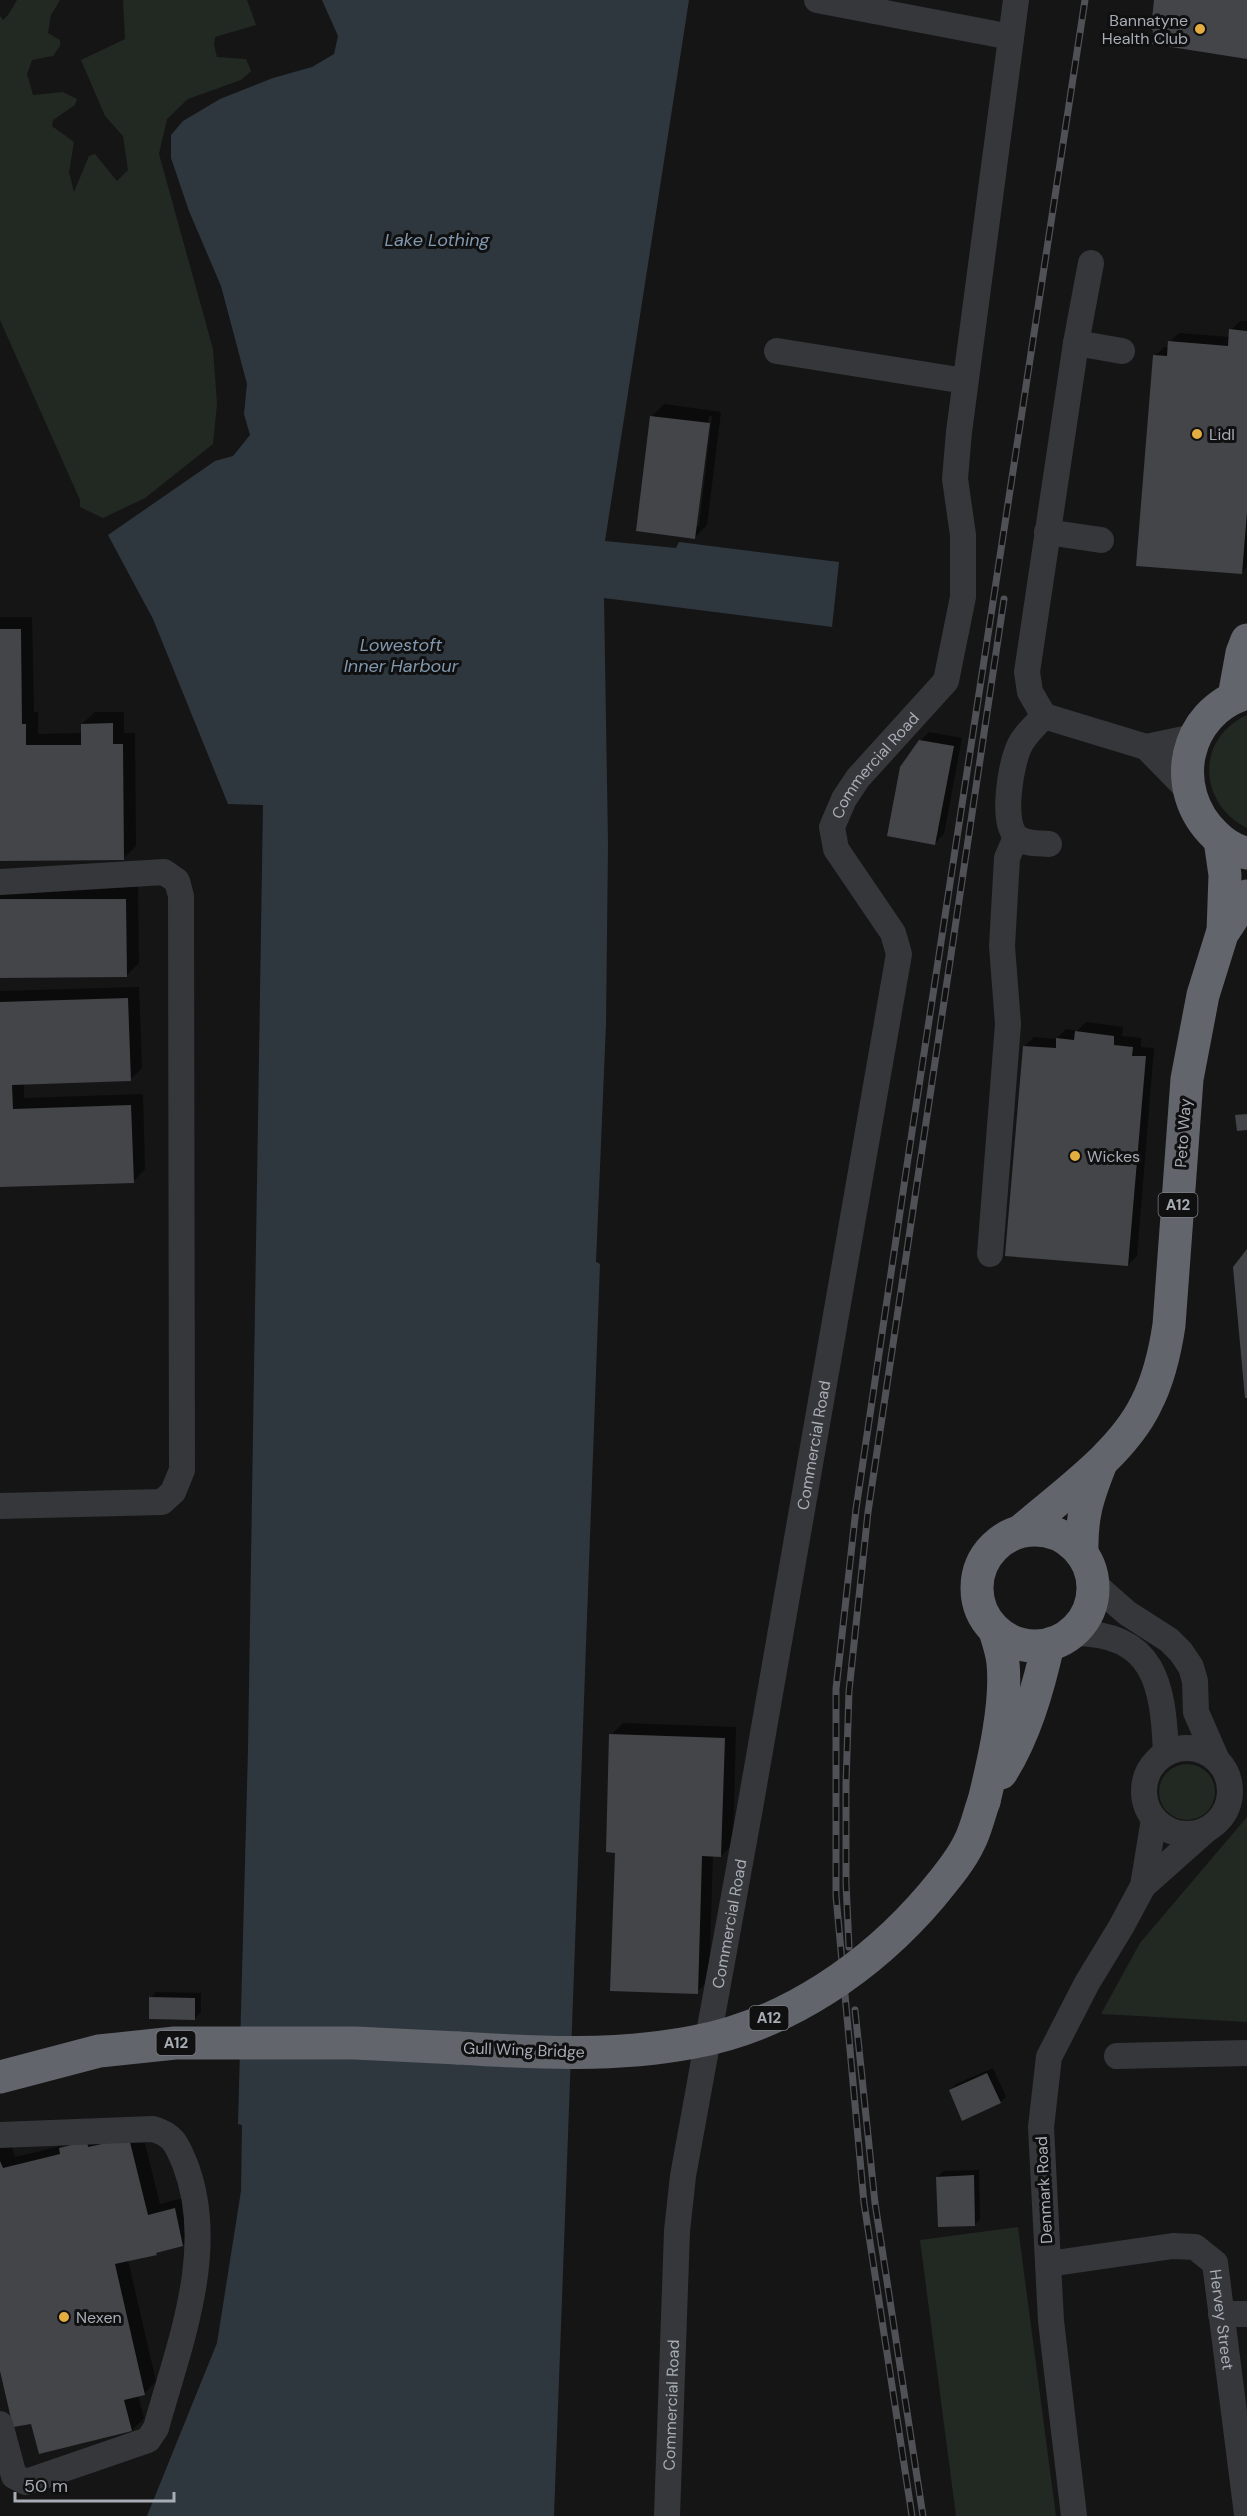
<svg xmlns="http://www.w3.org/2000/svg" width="1247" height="2516" viewBox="0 0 1247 2516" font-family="'DM Sans',sans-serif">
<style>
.green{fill:#212922}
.water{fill:#2f373e}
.shadow{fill:#0007;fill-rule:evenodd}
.building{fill:#444549}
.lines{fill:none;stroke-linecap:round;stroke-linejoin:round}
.minor{stroke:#36373b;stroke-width:26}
.highway{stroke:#62656b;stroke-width:33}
.rail-casing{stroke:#4f5156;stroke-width:7}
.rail{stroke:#101011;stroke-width:4.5;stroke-dasharray:14;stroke-linecap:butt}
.highway-bridge{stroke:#62656b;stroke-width:33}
.poi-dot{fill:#e3ad40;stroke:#101011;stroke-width:2}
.labels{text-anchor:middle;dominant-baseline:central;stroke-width:6;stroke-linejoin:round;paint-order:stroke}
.shield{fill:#101011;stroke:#7a7d84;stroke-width:1.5}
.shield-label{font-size:15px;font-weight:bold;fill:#a7acb5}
.poi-label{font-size:16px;fill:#a7acb5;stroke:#101011;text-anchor:start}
.street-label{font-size:16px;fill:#a7acb5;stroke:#101011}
.water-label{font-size:18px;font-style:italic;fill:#8198ae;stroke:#101011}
</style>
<rect width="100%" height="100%" fill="#151516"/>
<g class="green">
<polygon points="17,0 60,0 51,15 48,33 60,40 60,46 53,56 32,60 27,74 33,95 63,92 77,99 75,105 53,120 52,126 74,142 69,172 74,192 89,156 95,154 117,181 128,170 123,136 105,116 81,60 125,39 123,0 247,0 256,25 215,37 214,45 217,57 246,59 251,71 241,80 188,99 167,119 159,154 213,349 217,403 213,444 145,498 103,518 80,507 80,500 0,320 0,16 3,20 8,15"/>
<path d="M1247,715V828C1198,803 1195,739 1247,715Z"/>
<circle cx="1187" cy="1792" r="28"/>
<polygon points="1247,1817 1247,2022 1101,2014 1140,1943"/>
<polygon points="1018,2227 1056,2516 956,2516 920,2240"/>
</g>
<polygon class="water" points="322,0 689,0 605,541 676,548 679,542 839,562 832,627 604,598 608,843 606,1024 596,1262 600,1264 554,2516 147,2516 217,2343 241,2191 242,2125 238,2124 248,1749 263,805 228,804 153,619 108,535 215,461 233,456 250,435 244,414 247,384 221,286 189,211 171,158 171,135 183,121 220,99 273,78 312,67 334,54 338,36"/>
<g class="shadow">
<polygon points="1240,321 1247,321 1247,567 1241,573 1155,356 1164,347 1169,347 1170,342 1179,333 1230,337 1231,330"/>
<path d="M664,404L721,412L707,525L695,537L638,530L652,416ZM709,416H712L699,526H696Z"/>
<polygon points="0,617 32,617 34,712 38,712 38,734 83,733 82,724 95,712 124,712 124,733 135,733 136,846 124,858 0,860"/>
<polygon points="929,732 962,738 944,834 935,843 920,741"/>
<polygon points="138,887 139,963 127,975 0,976 0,888"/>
<polygon points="139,987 142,1068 130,1080 24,1083 24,1098 143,1094 145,1169 133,1182 0,1186 0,991"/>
<polygon points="1086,1022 1123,1027 1122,1036 1141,1038 1141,1047 1154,1048 1137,1256 1128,1265 1025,1046 1034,1037 1056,1039 1066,1029 1077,1031"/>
<polygon points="623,1723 736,1727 733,1844 721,1856 713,1855 709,1980 697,1992 617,1851 611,1735"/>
<polygon points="156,1992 201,1993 201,2012 195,2018 151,1998"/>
<polygon points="993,2068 1006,2097 1000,2102 950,2090 956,2084"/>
<polygon points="141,2127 160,2204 187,2197 195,2233 183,2245 128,2260 156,2381 144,2394 138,2395 144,2418 132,2430 32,2423 0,2364 0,2142 10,2140 15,2157"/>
<polygon points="979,2170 980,2219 975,2224 938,2177 943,2171"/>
</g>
<g class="building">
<polygon points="1154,0 1247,0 1247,59 1152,44 1153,31 1151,28"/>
<polygon points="1229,329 1247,331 1247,512 1242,574 1136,566 1153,355 1167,356 1168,341 1228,346"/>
<polygon points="650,416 710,423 695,539 636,531"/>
<polygon points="0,629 21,629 22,724 26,724 26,745 81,745 81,724 113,723 113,744 123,744 124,860 0,861"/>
<polygon points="919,740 954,746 935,845 887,836 900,767"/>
<polygon points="0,899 126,899 127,977 0,978"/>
<polygon points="128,998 131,1081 12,1085 13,1109 131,1105 134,1183 0,1187 0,1002"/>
<polygon points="1075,1031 1114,1036 1114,1045 1133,1047 1132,1056 1146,1056 1128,1266 1005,1256 1023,1046 1056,1048 1056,1038 1074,1040"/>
<polygon points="1247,1114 1247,1130 1237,1131 1235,1115"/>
<polygon points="1247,1249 1247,1398 1245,1398 1233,1267"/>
<polygon points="609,1734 725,1738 721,1857 702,1856 698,1994 610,1991 615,1853 606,1852"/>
<polygon points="149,1997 195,1998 195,2020 149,2019"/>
<polygon points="987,2073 1001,2103 962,2121 949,2090"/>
<polygon points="129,2138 148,2215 175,2208 183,2246 156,2253 157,2255 115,2264 145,2395 124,2400 132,2431 39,2454 31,2424 13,2427 0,2371 0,2161 3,2168 60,2154 59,2148 87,2141 88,2147"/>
<polygon points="974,2175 975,2226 938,2227 936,2177"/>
</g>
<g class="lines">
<g class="minor">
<polyline points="817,0 1011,37"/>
<polyline points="1091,263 1076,343 1027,672 1030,692 1044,716 1146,747 1194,737"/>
<polyline points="1076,343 1122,351"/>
<polyline points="777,351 965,381"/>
<polyline points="1047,532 1101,540"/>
<path d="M1044,716C1035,726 1023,736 1018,749C1011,767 1000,825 1018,838C1027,844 1038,843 1049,844"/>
<polyline points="1146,747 1188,790"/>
<polyline points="0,882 164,872 177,881 181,896 182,1470 173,1492 162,1502 0,1506"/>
<polyline points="990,1254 1008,1024 1002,946 1007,858 1016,837"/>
<polyline points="1093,1583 1127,1613 1169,1640 1181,1652 1191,1667 1195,1681 1196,1712 1216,1758"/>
<path d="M1073,1633C1155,1633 1163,1684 1166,1753"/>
<circle cx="1187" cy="1791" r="43"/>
<polyline points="1143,1886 1206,1830"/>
<polyline points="1117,2056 1247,2053"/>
<path d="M0,2135L153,2129C174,2135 177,2145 185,2164C218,2249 179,2345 156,2428L148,2440L26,2482L14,2476L0,2424"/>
<path id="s1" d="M1048,2264L1173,2246L1195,2247L1215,2263L1247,2514"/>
<polyline points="1221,2314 1247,2314"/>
<path id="s2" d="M667,2516L677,2231L683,2176L750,1808L899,954L893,933L836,849L832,827L844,799L858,778L946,681L963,597V535L955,479L959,432L1016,0"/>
<polyline points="1074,2516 1051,2321 1041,2127 1049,2057 1087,1983 1121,1927 1143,1886 1154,1819"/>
</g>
<g class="highway">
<path d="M1247,693C1183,712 1168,790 1215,835C1223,843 1235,851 1247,853"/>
<polyline points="1234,697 1242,653 1247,640"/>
<polyline points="1220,840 1225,875 1223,932"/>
<circle cx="1035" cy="1588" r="58"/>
<path d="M1021,1531C1062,1495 1122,1454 1146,1404C1159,1379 1165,1352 1169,1325L1187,1079L1203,995L1222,934L1247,896"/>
<path d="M1082,1554C1081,1517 1087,1498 1101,1463"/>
<path d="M1001,1773C1025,1735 1038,1689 1048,1645"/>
<path d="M984,1801C994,1760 1007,1704 1003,1663C1002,1652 998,1641 995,1631"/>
<polyline points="0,2077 99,2051 175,2043 355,2043 458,2048"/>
</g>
<defs>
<g id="rail">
<polyline points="849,1947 846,1883 846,1784 849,1691 868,1512 1004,599"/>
<polyline points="855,2010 875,2203 923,2516"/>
<polyline points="912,2516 864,2203 836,1896 836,1689 856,1509 910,1145 1085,0"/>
</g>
</defs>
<use href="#rail" class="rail-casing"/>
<use href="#rail" class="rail"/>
<path class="highway-bridge" d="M458,2048C537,2053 616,2057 694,2042C787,2025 872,1966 932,1895C945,1879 960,1862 969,1843C976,1830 979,1814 984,1801"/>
</g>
<g class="poi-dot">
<circle cx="1200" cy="29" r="6"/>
<circle cx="1197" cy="434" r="6"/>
<circle cx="1075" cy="1156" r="6"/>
<circle cx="64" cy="2317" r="6"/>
</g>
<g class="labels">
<g class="shield">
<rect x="1158.5" y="1193" width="39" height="24" rx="4.5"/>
<rect x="749.5" y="2006" width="39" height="24" rx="4.5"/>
<rect x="156.5" y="2031" width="39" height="24" rx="4.5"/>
</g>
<g class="shield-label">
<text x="1178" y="1205">A12</text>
<text x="769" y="2018">A12</text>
<text x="176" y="2043">A12</text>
</g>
<g class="poi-label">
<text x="1188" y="20" text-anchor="end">Bannatyne<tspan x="1188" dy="18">Health Club</tspan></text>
<text x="1209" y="434">Lidl</text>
<text x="1087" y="1156">Wickes</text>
<text x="76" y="2317">Nexen</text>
</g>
<g class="street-label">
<text stroke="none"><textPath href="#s2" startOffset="1803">Commercial Road</textPath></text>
<text transform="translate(1183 1133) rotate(-86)">Peto Way</text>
<text stroke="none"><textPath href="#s2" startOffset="1083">Commercial Road</textPath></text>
<text stroke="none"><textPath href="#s2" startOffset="597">Commercial Road</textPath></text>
<text transform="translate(524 2050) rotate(2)">Gull Wing Bridge</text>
<text transform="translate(1044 2190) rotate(-93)">Denmark Road</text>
<text stroke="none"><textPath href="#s1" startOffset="231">Hervey Street</textPath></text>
<text stroke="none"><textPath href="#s2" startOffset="111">Commercial Road</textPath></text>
</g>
<g class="water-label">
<text x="437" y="240">Lake Lothing</text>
<text x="401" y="645">Lowestoft<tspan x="401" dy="21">Inner Harbour</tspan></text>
</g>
</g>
<path d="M15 2492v9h159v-9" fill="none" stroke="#a7acb5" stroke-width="3"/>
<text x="24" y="2492" font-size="18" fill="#a7acb5" stroke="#101011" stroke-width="4.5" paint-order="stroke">50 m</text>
</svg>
